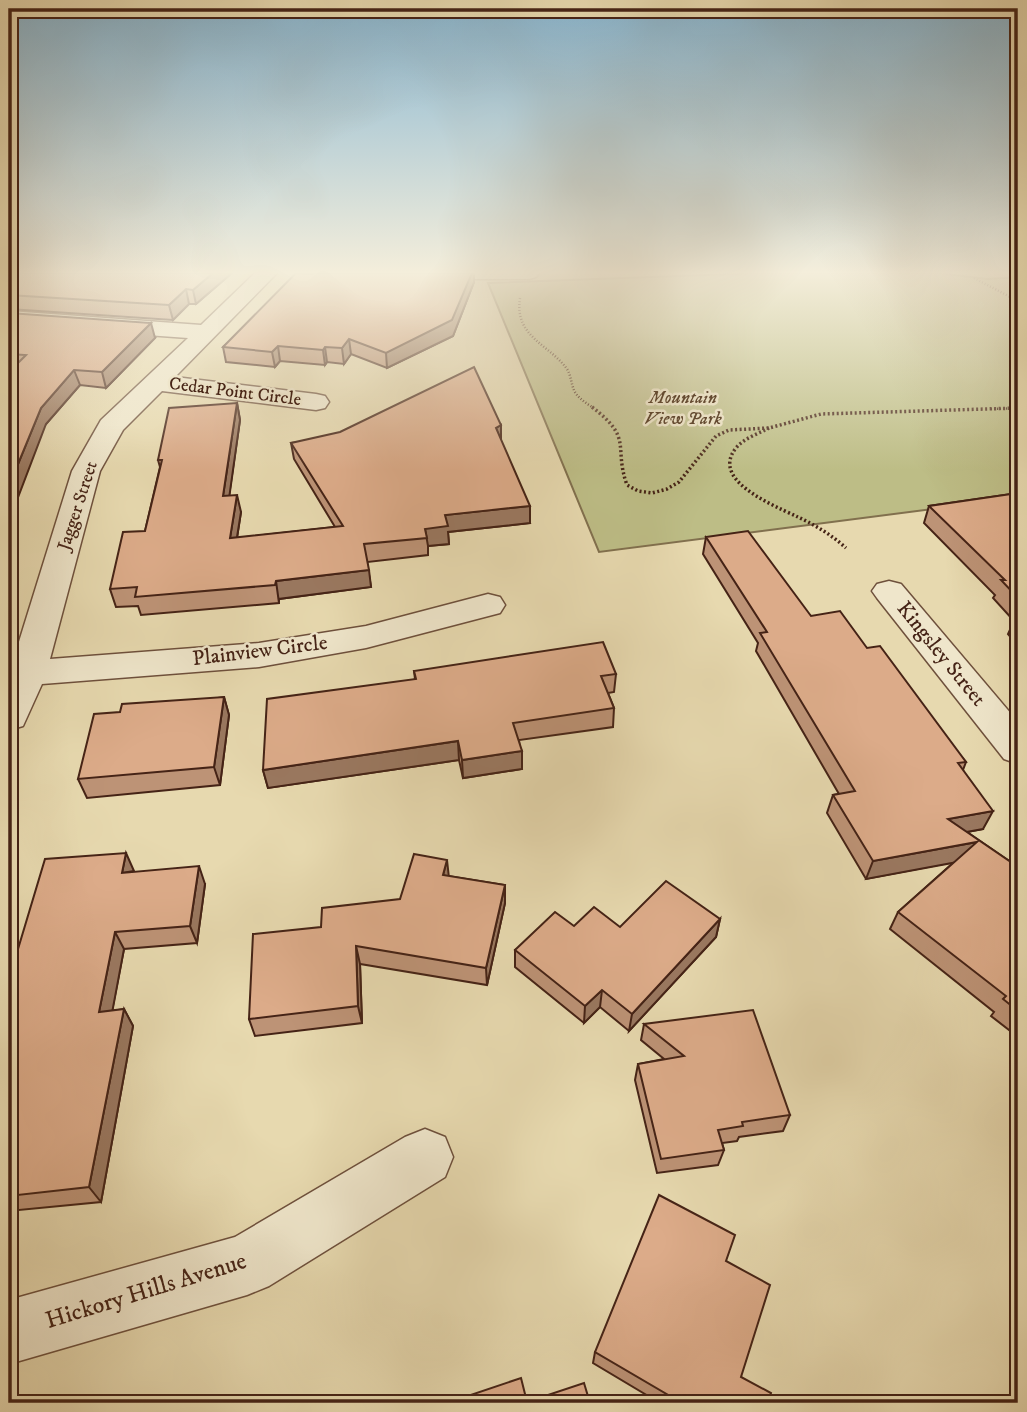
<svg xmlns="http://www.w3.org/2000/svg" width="1027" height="1412" viewBox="0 0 1027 1412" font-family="'IM FELL DW Pica',serif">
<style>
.green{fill:#bdbd86;stroke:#81704e;stroke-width:2}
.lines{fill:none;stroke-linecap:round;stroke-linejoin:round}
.minor-casing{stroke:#6e503c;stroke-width:3}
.path-far1{stroke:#452316;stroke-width:2.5;stroke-dasharray:1 2;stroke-linecap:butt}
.path{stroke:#452316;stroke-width:3.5;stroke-dasharray:2 2.5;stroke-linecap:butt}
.minor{fill:#efe6cb;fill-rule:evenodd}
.wall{fill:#bd9376;stroke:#452316;stroke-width:2}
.shaded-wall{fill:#9a7860;stroke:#452316;stroke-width:2}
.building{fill:#dcab89;stroke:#452316;stroke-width:2}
.labels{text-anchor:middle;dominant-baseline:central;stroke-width:5;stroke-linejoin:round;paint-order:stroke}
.far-street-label{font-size:18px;fill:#452316;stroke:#efe6cb}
.far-park-label{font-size:18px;font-style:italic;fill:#634a32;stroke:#efe6cb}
.street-label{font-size:21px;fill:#452316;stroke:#efe6cb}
.near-street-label{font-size:24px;fill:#452316;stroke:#efe6cb}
</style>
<rect width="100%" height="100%" fill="#e7d9af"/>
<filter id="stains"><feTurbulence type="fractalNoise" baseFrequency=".00286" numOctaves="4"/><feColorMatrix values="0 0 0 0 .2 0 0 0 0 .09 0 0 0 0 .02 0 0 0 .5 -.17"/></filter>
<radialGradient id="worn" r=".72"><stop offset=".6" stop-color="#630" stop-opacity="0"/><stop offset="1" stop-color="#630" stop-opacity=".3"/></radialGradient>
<polygon class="green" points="758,273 939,273 987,279 1018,277 1018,498 599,552 488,283"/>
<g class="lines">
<defs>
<g id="minor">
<polygon points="255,273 277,273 175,377 316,394 325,396 329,402 325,408 316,410 162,391 123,430 100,471 50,659 259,643 366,626 488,594 500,597 505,605 500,613 366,648 259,667 42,684 23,726 9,730 9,674 72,471 101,420 188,338 9,325 9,311 201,325"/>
<polygon points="407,273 539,273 536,277 529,279 417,279 410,277"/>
<polygon points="889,581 901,584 1018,722 1018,764 1004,759 877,598 872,591 877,584"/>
<polygon points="425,1129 445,1137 453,1157 445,1177 269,1286 247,1295 9,1364 9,1300 235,1237 405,1137"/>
</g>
</defs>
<use href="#minor" class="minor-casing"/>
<g class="path-far1">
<polyline points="974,278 1018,301"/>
<path d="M520,298C514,337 549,344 567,369C572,377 571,388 577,395C581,400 589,405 595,409"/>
<polyline points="991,409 1018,408"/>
</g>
<g class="path">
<path d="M592,407C634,439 613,446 627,485L638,491L652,493L667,489L679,482L716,436L729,430L769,428L821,414L1018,408"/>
<path d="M769,428C758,434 744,438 736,448C707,484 787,510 810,523C823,530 835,538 846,548"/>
</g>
<use href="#minor" class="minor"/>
</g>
<g class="wall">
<polygon points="9,273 232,273 196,304 189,304 173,320 9,309"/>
<polygon points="314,273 474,273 474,282 453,336 387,368 351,354 344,364 327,362 325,365 280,361 275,367 226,362 223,347"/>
<polygon points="9,313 155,338 106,388 80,385 46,424 12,369 9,369"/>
<polygon points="237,403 240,420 229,496 241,512 237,538 335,527 294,459 291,443 501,425 501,441 530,523 448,532 449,544 428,546 428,555 367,562 371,587 279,599 279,603 141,615 138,606 116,607 110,589 145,531 160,467 158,460"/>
<polygon points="1018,493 1018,646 1008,634 1014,621 993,598 995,595 924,523 929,506"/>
<polygon points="706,537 811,616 867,648 966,762 963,770 983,829 967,832 1018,867 1018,1037 991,1016 994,1012 890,929 898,912 954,862 866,879 827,813 833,795 839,794 756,651 758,643 703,554"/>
<polygon points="414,671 616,674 614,692 608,693 614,708 613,727 519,740 522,769 463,778 459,760 268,788 263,770 415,679"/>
<polygon points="224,697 229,715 220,785 87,798 78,779 120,712"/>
<polygon points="134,872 205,884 197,943 124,949 112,1011 124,1009 133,1026 101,1202 9,1211 9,959 15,959"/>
<polygon points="448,876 505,885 505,903 487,985 360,964 362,1023 255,1036 249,1019 400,899"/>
<polygon points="720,919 716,937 629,1031 600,1007 584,1023 515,967 515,950 574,926 620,927"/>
<polygon points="644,1024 790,1115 783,1131 739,1137 737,1141 722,1143 724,1150 718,1165 657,1173 635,1080 638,1064 664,1059 641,1040"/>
<polygon points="726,1261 741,1377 768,1403 660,1403 593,1363 595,1352"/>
</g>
<g class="shaded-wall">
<polygon points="213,273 232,273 196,304 193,290"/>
<polygon points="472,273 474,273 474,282 453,336 387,368 386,353"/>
<polygon points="186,289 189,304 173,320 169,305"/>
<polygon points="151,323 155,338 106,388 102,372"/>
<polygon points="349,339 351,354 344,364 342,348"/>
<polygon points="278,346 280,361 275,367 272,352"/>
<polygon points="325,347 327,362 325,365 323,350"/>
<polygon points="74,370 80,385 46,424 9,521 9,486 41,408"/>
<polygon points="237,403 240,420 227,513 223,496"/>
<polygon points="501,425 501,442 496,428"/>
<polygon points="237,495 241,512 234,556 230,538"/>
<polygon points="530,506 530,523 448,532 449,544 428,546 425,529 445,515"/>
<polygon points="369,570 371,587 279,599 279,603 276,581"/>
<polygon points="224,697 229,715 220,785 214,767"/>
<polygon points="458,741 459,760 268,788 263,770"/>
<polygon points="522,751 522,769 463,778 462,760"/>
<polygon points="993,811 983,829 939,837 948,819"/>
<polygon points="977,842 968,860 866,879 873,861"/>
<polygon points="126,853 134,871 122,873"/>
<polygon points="447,860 449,878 443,875"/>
<polygon points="199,866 205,884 197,943 190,926"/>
<polygon points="505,885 505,903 487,985 486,968"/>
<polygon points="720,919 716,937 629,1031 632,1014"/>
<polygon points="115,932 124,949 109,1029 99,1012"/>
<polygon points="356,946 360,964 362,1023 358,1006"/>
<polygon points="602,990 600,1007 584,1023 585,1006"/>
<polygon points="124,1009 133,1026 101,1202 89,1187"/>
</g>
<g class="building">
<polygon points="9,273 213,273 193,290 186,289 169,305 9,295"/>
<polygon points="296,273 313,274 314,273 472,273 452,320 386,353 349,339 342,348 325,347 323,350 278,346 272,352 223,347"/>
<polygon points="9,313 151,323 102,372 74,370 41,408 9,486 9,372 26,355 9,354"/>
<polygon points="474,367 501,425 496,428 530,506 445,515 448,526 425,529 427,538 364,544 369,570 276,581 275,585 135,597 137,587 110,589 123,532 145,531 162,460 158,460 169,408 237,403 223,496 237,495 230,538 343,526 291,443 340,432"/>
<polygon points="1018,493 1018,598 1001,580 1005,580 929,506"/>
<polygon points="748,531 811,616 840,611 867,648 880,646 966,762 958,763 993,811 948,819 1018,867 1018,1011 1003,999 1006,996 898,912 977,842 873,861 833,795 855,791 760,633 767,632 706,537"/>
<polygon points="603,642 616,674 601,676 614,708 513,723 522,751 462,760 458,741 263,770 267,699 416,679 414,671"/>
<polygon points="224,697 214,767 78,779 94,714 120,712 122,704"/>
<polygon points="126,853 122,873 199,866 190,926 115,932 99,1012 124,1009 89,1187 9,1196 9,959 15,959 45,859"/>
<polygon points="414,854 447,860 443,875 505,885 486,968 356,946 358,1006 249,1019 253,934 321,927 322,908 400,899"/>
<polygon points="666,881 720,919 632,1014 602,990 585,1006 515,950 555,912 574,926 594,907 620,927"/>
<polygon points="753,1010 790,1115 742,1122 743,1126 718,1130 724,1150 661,1159 638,1064 684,1056 644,1024"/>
<polygon points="659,1195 735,1235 726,1261 770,1285 741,1377 771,1393 768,1403 682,1403 595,1352"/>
<polygon points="521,1378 527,1402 584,1383 590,1403 447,1403"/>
<polygon points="389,1397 389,1403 369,1403"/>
</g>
<linearGradient id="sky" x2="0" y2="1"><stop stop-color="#87b6d2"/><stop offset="0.58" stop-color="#f4eedb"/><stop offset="1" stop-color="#f4eedb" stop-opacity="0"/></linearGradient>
<rect width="1027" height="470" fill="url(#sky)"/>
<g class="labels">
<g class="far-street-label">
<text transform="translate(235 392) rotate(7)">Cedar Point Circle</text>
<text transform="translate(78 506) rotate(-72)">Jagger Street</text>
</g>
<g class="far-park-label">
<text x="683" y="398">Mountain<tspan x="683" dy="21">View Park</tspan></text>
</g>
<g class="street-label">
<text transform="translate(260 651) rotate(-7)">Plainview Circle</text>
<text transform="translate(941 654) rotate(51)">Kingsley Street</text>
</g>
<g class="near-street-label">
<text transform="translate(146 1291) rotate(-17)">Hickory Hills Avenue</text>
</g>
</g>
<rect width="1027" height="1412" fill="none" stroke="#e7d9af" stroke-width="35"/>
<rect x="10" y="10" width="1006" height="1391" fill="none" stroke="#452316" stroke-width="3.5"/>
<rect x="18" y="18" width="992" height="1377" fill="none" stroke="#452316" stroke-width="2"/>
<rect width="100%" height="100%" filter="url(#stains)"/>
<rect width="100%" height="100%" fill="url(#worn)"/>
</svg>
